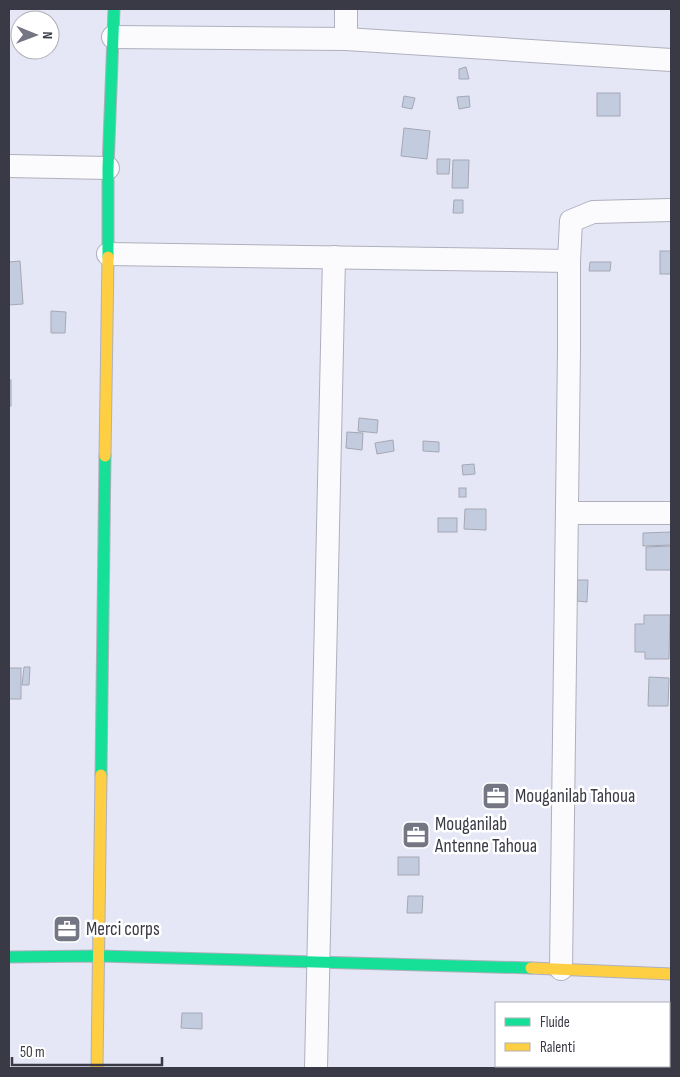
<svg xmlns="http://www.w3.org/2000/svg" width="680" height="1077" viewBox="0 0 680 1077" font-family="'Sofia Sans Condensed',sans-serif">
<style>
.building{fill:#c3ccdf;stroke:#a5a8b3}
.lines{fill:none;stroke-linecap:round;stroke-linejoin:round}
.street-casing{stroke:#afb0bc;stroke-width:24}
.fast-casing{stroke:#afb0bc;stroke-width:13}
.slow-casing{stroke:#afb0bc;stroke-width:13}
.street{stroke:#fbfbfe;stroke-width:22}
.fast{stroke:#16e098;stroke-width:11}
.slow{stroke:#ffcf43;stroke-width:11}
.labels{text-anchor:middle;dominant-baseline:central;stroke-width:5;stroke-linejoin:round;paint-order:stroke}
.poi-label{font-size:19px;fill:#393a45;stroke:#fff;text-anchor:start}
</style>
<rect width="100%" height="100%" fill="#e5e6f6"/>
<g class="building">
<polygon points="466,67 469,79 459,79 459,69"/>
<rect x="597" y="93" width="23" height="23"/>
<polygon points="404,96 415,98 412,109 402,107"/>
<polygon points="469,96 470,107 459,109 457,97"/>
<polygon points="404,128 430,131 427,159 401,156"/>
<polygon points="437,159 450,159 449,174 437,174"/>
<polygon points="453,160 469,160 468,188 452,188"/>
<polygon points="454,200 463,200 463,213 453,213"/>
<rect x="660" y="251" width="11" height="23"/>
<polygon points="20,261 23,304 9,305 9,262"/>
<polygon points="590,262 611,262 610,271 589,271"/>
<polygon points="51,311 66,312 65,333 51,333"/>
<rect x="9" y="380" width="2" height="26"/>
<polygon points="359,418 378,420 377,433 358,431"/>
<polygon points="347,432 363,433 362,450 346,448"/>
<polygon points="393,440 394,451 377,454 375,443"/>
<polygon points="423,441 439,442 439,452 423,451"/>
<polygon points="474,464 475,474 463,475 462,465"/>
<rect x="459" y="488" width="7" height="9"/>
<polygon points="465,509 486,509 486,530 464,529"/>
<rect x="438" y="518" width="19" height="14"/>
<polygon points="671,532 671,545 643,546 643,533"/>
<polygon points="671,546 671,570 646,570 646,547"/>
<polygon points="577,580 588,580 587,602 577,601"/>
<polygon points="644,615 670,615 669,659 645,659 645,652 635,652 635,624 644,624"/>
<polygon points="24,667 30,667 29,685 22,685"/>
<rect x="9" y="668" width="12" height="31"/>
<polygon points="649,677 669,678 668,706 648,706"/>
<rect x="398" y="857" width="21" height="18"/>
<polygon points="408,896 423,896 422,913 407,913"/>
<polygon points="182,1013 202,1013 202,1029 181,1028"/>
</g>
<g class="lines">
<defs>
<g id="street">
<polyline points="113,37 346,39 671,60"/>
<polyline points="346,39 346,9"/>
<polyline points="9,166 108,168"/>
<polyline points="108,254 569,261"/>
<polyline points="567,513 671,513"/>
<polyline points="561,969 569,351 569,261 571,221 593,212 671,210"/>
<polyline points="316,1068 334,257"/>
</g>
<g id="fast">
<polyline points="108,257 108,168 114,9"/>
<polyline points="101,775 105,456"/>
<polyline points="9,957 99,956 531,968"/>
</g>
<g id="slow">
<polyline points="105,456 108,257"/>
<polyline points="531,968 671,974"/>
<polyline points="97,1068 101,775"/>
</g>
</defs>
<use href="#street" class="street-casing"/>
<use href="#fast" class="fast-casing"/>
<use href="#slow" class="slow-casing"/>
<use href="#street" class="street"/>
<use href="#fast" class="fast"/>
<use href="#slow" class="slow"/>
</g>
<defs>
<symbol id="office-square" viewBox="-11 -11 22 22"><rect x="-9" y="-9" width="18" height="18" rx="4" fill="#757683" stroke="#fff"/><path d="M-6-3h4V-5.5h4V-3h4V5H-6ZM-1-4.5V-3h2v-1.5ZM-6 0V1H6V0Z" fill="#fff"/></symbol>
</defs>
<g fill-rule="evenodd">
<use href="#office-square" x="480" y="780" width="32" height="32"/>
<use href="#office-square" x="400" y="819" width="32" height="32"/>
<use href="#office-square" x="51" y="913" width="32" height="32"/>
</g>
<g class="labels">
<g class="poi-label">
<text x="515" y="796">Mouganilab Tahoua</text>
<text x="435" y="824">Mouganilab<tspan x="435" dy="22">Antenne Tahoua</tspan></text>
<text x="86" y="929">Merci corps</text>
</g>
</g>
<rect width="680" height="1077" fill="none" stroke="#393a45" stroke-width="20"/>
<rect x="495" y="1002" width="175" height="65" fill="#ffffff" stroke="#b0b0b5"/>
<rect x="505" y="1018" width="25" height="8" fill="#16e098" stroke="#b0b0b5"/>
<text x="540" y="1027" font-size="15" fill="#393a45">Fluide</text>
<rect x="505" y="1043" width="25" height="8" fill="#ffcf43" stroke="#b0b0b5"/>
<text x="540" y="1052" font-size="15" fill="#393a45">Ralenti</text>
<g transform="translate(35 35) rotate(91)"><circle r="24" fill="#ffffff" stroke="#b0b0b5"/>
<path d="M0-4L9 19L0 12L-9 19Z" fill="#757683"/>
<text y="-8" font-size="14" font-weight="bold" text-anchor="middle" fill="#393a45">N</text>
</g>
<path d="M12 1057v8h150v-8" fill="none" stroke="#393a45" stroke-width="2.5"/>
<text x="20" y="1057" font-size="15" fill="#393a45" stroke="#ffffff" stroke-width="4" paint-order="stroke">50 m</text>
</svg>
